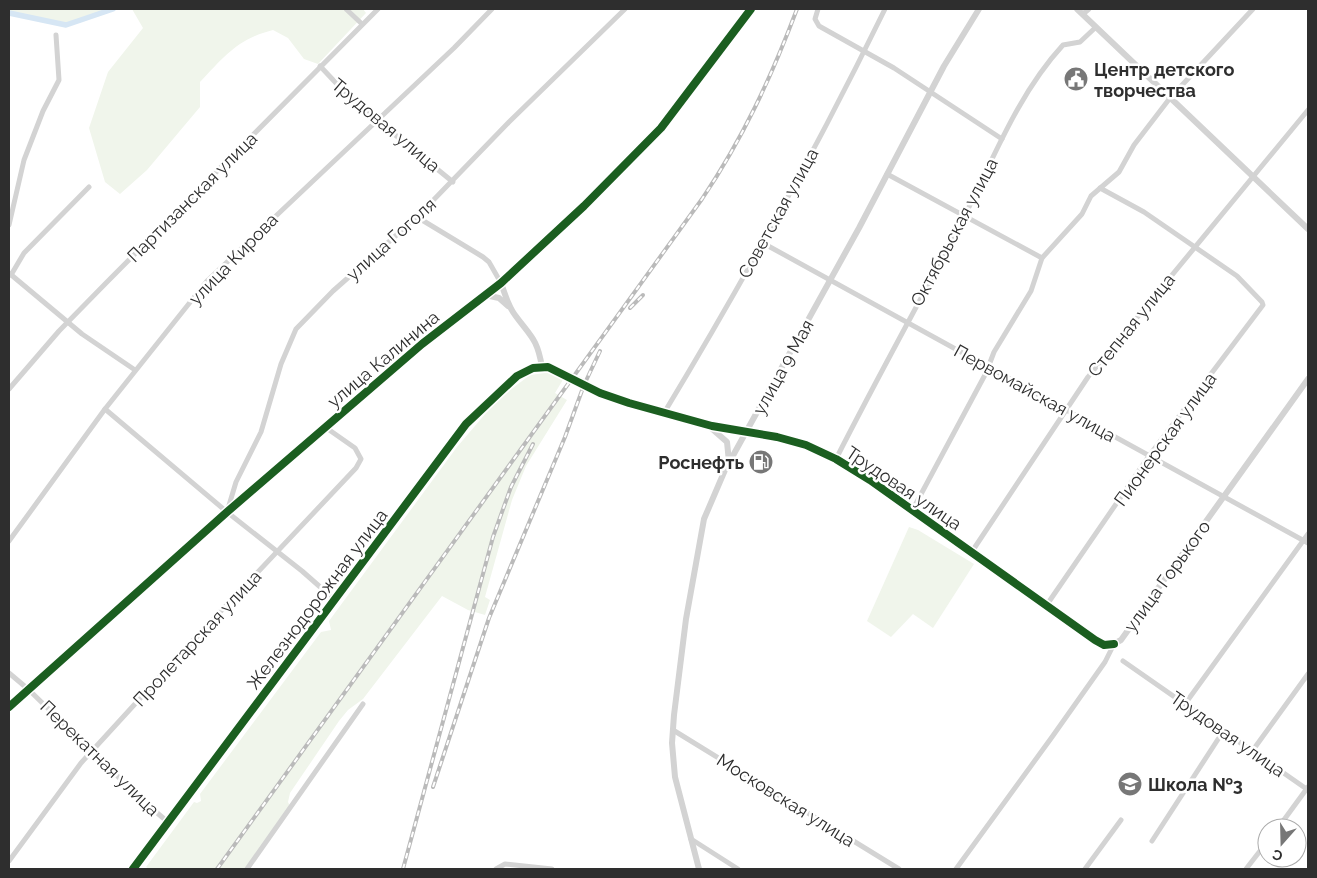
<svg xmlns="http://www.w3.org/2000/svg" width="1317" height="878" viewBox="0 0 1317 878" font-family="Raleway,sans-serif">
<style>
.green{fill:#f0f5eb}
.lines{fill:none;stroke-linecap:round;stroke-linejoin:round}
.canal{stroke:#d6e6f4;stroke-width:5.5}
.minor{stroke:#d3d3d3;stroke-width:5}
.tertiary{stroke:#d3d3d3;stroke-width:6}
.rail-casing{stroke:#bababa;stroke-width:4}
.rail{stroke:#fff;stroke-width:2;stroke-dasharray:5.5;stroke-linecap:butt}
.cycleway-casing{stroke:#fff;stroke-width:11}
.cycleway{stroke:#1b5e20;stroke-width:8}
.labels{text-anchor:middle;dominant-baseline:central;stroke-width:5;stroke-linejoin:round;paint-order:stroke}
.poi-label{font-size:18px;font-weight:bold;fill:#2e2e2e;stroke:#fff;text-anchor:start}
.street-label{font-size:18px;fill:#2e2e2e;stroke:#fff}
</style>
<rect width="100%" height="100%" fill="#fff"/>
<g class="green">
<polygon points="9,9 113,9 66,25 9,13"/>
<path d="M132,9H363L366,13L318,64L304,59L288,38L273,30C237,39 224,57 200,82V107L147,170L120,194L105,182L89,128L108,72L143,28Z"/>
<polygon points="552,372 564,378 555,393 567,400 526,466 512,500 485,597 490,600 485,615 468,610 442,596 363,699 348,710 339,721 290,793 288,802 291,808 247,869 149,869 146,867 194,802 197,803 201,801 200,794 321,632 331,630 329,621 457,447 486,413 505,394 530,375"/>
<polygon points="909,527 918,530 974,564 933,628 913,614 891,637 867,621"/>
</g>
<g class="lines">
<polyline class="canal" points="9,13 66,25 113,9"/>
<g class="minor">
<polyline points="346,9 362,24"/>
<polyline points="818,9 815,19 819,26 894,68 1002,139"/>
<polyline points="1083,14 1089,9"/>
<polyline points="320,66 351,99 453,182"/>
<polyline points="887,174 1042,258"/>
<polyline points="417,217 483,257 489,262 501,283 584,206 661,128 751,9"/>
<polyline points="9,225 24,160 43,111 59,80 56,35"/>
<polyline points="761,242 1308,543"/>
<polyline points="9,273 82,334 135,370"/>
<polyline points="11,275 24,253 89,187"/>
<polyline points="9,389 59,331 107,282 378,9"/>
<polyline points="105,409 227,512 302,571 335,600"/>
<path d="M664,413C743,282 818,146 885,9"/>
<path d="M836,459C876,380 919,303 960,225C991,165 1016,96 1063,45L1080,42L1096,27"/>
<polyline points="912,511 986,373 994,352 1031,291 1042,258 1082,214 1091,196 1119,172 1134,145 1170,98 1253,9"/>
<polyline points="227,512 236,482 261,432 281,364 296,329 333,291 417,217 509,122 625,9"/>
<polyline points="9,541 105,409 207,281 454,48 492,9"/>
<polyline points="971,553 1088,377 1308,110"/>
<polyline points="1046,606 1149,456 1263,305 1262,302 1237,276 1144,212 1100,188"/>
<polyline points="1123,661 1308,790"/>
<polyline points="9,673 28,689 142,800 169,823"/>
<polyline points="1185,704 1308,534"/>
<polyline points="673,730 899,869"/>
<polyline points="1253,750 1308,674"/>
<polyline points="1278,828 1308,787"/>
<polyline points="691,839 738,869"/>
<polyline points="1152,841 1224,730"/>
<polyline points="9,861 81,763 188,646 356,468 361,459 355,448 325,427"/>
<polyline points="247,869 363,704"/>
<polyline points="496,869 505,864 552,869"/>
<polyline points="956,869 1052,737 1105,662 1114,644"/>
<polyline points="1085,869 1121,820"/>
<polyline points="1246,869 1267,842"/>
</g>
<g class="tertiary">
<polyline points="1077,9 1308,229"/>
<polyline points="485,295 499,298 508,306"/>
<polyline points="710,427 727,442 729,462"/>
<path d="M9,707C73,645 141,587 209,528C304,444 400,361 501,283C505,294 508,306 515,315C531,337 537,338 542,367"/>
<path d="M133,869L466,424C484,406 514,369 540,367C559,365 598,392 620,400C650,410 680,419 711,426C738,433 766,434 793,441C814,446 833,457 851,468L1074,626L1095,640L1110,646L1121,640L1308,379"/>
<polyline points="699,869 675,777 672,743 674,715 686,619 704,519 725,470 859,228 944,66 979,9"/>
</g>
<defs>
<g id="rail">
<polyline points="630,308 643,295"/>
<polyline points="433,787 489,618 565,437 584,385 600,351"/>
<path d="M217,869L702,199C743,138 771,78 797,9"/>
<polyline points="403,869 493,537 511,487 533,444"/>
</g>
</defs>
<use href="#rail" class="rail-casing"/>
<use href="#rail" class="rail"/>
<defs>
<g id="cycleway">
<polyline points="9,707 227,512 422,344 501,283 584,206 661,128 751,9"/>
<polyline points="133,869 466,424 517,376 533,368 548,367 600,393 629,403 712,426 777,437 806,445 836,459 870,480 1095,640 1104,645 1114,644"/>
</g>
</defs>
<use href="#cycleway" class="cycleway-casing"/>
<use href="#cycleway" class="cycleway"/>
</g>
<defs>
<symbol id="civic-disc" viewBox="-11 -11 22 22"><circle r="9.5" fill="#777" stroke="#fff"/><path d="M-.6-6.5H3V-4.5H.6V-3L4-1V1h2V6H-6V1h2V-1L-.6-3ZM-1.2 2.5V6h2.4V2.5Z" fill="#fff"/></symbol>
<symbol id="fuel-disc" viewBox="-11 -11 22 22"><circle r="9.5" fill="#777" stroke="#fff"/><path d="M-5.5-6h7V0h2V4h1.3V-2.5L3-4.5l.8-.8L6-3V5H2.5V1h-1V6h-7ZM-4.2-4.7v3.2H.2V-4.7Z" fill="#fff"/></symbol>
<symbol id="school-disc" viewBox="-11 -11 22 22"><circle r="9.5" fill="#777" stroke="#fff"/><path d="M0-5L7-2L0 1L-7-2ZM-4 1L0 2.5L4 1V4Q0 6-4 4Z" fill="#fff"/></symbol>
</defs>
<g fill-rule="evenodd">
<use href="#civic-disc" x="1062" y="65" width="28" height="28"/>
<use href="#fuel-disc" x="747" y="448" width="28" height="28"/>
<use href="#school-disc" x="1116" y="770" width="28" height="28"/>
</g>
<g class="labels">
<g class="poi-label">
<text x="1094" y="69">Центр детского<tspan x="1094" dy="21">творчества</tspan></text>
<text x="744" y="462" text-anchor="end">Роснефть</text>
<text x="1148" y="784">Школа №3</text>
</g>
<g class="street-label">
<text transform="translate(386 125) rotate(40)">Трудовая улица</text>
<text transform="translate(192 197) rotate(-45)">Партизанская улица</text>
<text transform="translate(778 213) rotate(-61)">Советская улица</text>
<text transform="translate(954 232) rotate(-62)">Октябрьская улица</text>
<text transform="translate(391 239) rotate(-42)">улица Гоголя</text>
<text transform="translate(233 259) rotate(-46)">улица Кирова</text>
<text transform="translate(1131 325) rotate(-51)">Степная улица</text>
<text transform="translate(383 359) rotate(-40)">улица Калинина</text>
<text transform="translate(783 367) rotate(-61)">улица 9 Мая</text>
<text transform="translate(1035 393) rotate(29)">Первомайская улица</text>
<text transform="translate(1165 439) rotate(-54)">Пионерская улица</text>
<text transform="translate(904 488) rotate(34)">Трудовая улица</text>
<text transform="translate(1167 576) rotate(-54)">улица Горького</text>
<text transform="translate(317 599) rotate(-53)">Железнодорожная улица</text>
<text transform="translate(197 638) rotate(-47)">Пролетарская улица</text>
<text transform="translate(1228 734) rotate(35)">Трудовая улица</text>
<text transform="translate(100 758) rotate(44)">Перекатная улица</text>
<text transform="translate(786 800) rotate(32)">Московская улица</text>
</g>
</g>
<rect width="1317" height="878" fill="none" stroke="#2e2e2e" stroke-width="20"/>
<g transform="translate(1282 843) rotate(200)"><circle r="24" fill="#ffffff" stroke="#ababab"/>
<path d="M0-4L9 19L0 12L-9 19Z" fill="#777777"/>
<text y="-8" font-size="14" font-weight="bold" text-anchor="middle" fill="#2e2e2e">С</text>
</g>
</svg>
